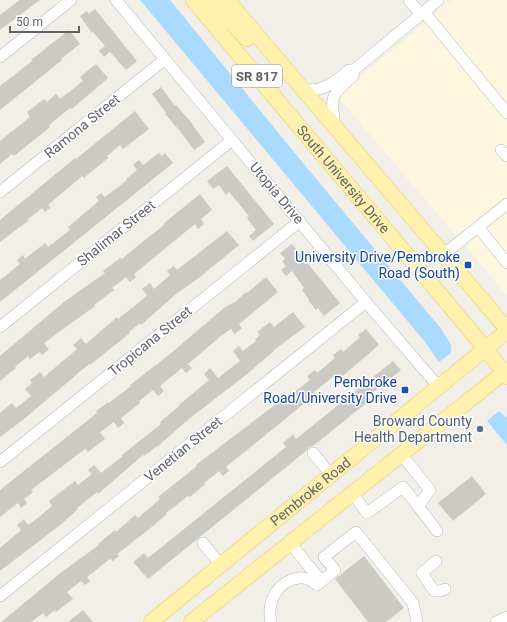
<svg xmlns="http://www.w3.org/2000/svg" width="507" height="622" viewBox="0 0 507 622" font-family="Roboto,sans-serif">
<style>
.commercial{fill:#fef7e0}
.water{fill:#aadaff}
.building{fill:#cccac5}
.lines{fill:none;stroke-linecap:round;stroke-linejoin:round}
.minor-casing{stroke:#b5b8bc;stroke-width:12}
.major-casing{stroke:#f2c960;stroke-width:16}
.minor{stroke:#fff;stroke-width:11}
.major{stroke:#fff2af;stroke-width:15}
.transit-dot{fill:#1a4fb4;stroke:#fff;stroke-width:1.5}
.service-dot{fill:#5c6f8a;stroke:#fff;stroke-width:1.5}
.labels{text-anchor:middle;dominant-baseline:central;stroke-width:3;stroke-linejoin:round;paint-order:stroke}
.shield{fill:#fff;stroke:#8f9295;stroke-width:1}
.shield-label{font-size:13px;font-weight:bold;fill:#5f6368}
.street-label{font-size:14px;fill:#5f6368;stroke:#fff}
.transit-label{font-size:14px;fill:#164399;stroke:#fff;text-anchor:end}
.service-label{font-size:14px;fill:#4e5e75;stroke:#fff;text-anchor:end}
</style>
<rect width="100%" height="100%" fill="#f1efe8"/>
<polygon class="commercial" points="452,0 507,0 507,295 337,96"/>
<g class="water">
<polygon points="140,0 170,0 298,157 442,330 451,345 451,353 439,362 425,342"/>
<polygon points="499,411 507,418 507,445 487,421"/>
</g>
<g class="building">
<polygon points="20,0 40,0 0,30 0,15"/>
<polygon points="95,9 137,61 126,70 110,52 104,57 99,51 105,46 93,32 92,33 80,16 87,11 89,14"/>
<polygon points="69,30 80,44 61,59 62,60 0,110 0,86 32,61 31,60"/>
<polygon points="96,64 108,78 72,109 70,108 49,125 50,127 14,156 12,154 0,164 0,141 30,117 27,112 44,99 47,102 56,94 60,99 83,81 80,77"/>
<polygon points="161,87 175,106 176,105 190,121 205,142 194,150 179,130 165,114 166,113 152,94"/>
<polygon points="135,111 149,129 123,149 120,145 107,156 108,158 84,178 82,176 48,205 51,207 45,212 42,208 27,220 28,221 0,242 0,220 75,158 76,159"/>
<polygon points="159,153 162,156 165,153 173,163 0,302 0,280 20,264 17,260 23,255 25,259 45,243 48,247 70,230 68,227 99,201 96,197 101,193 105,197 127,180 126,179 137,170 133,165 139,160 143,165"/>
<polygon points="227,166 274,224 253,241 249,236 256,230 247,218 249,216 229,192 226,195 219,185 213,189 207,181"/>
<polygon points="200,194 212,210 201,219 204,224 198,229 195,224 134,274 136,277 130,282 126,277 112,288 114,290 94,305 95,306 44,343 49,349 42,355 39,352 30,359 28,356 15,367 16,368 0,381 0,356 64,302 105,273 103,271 120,258 122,259 140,244 164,225 163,224"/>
<polygon points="227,231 239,245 200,277 175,295 141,325 140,323 129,332 130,333 90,365 89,364 24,419 0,437 0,413 12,403 16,408 31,396 25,389 32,383 30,380 40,372 44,377 77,349 73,345 81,338 86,344 117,317 118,319 137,304 147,295 142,289 150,283 154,289 170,275 167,271 174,266 177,270"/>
<polygon points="292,244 340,303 324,316 318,308 316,310 308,300 309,300 302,290 304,288 292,271 286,276 281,270 286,266 282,261 285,259 280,253"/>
<polygon points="266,277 278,292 239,324 242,328 235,334 231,329 221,336 188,364 192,368 186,373 182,368 160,386 164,391 158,396 153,390 139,401 140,403 121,418 124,423 118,428 114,422 100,432 105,439 88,452 85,449 31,490 33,492 24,499 27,503 21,508 18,503 0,517 0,490 97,413 96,411 108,402 109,403 131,386 130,385 170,354 225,307 235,302 246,292 247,293"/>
<polygon points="293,312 305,327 274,350 275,350 246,375 190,418 157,447 157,446 144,456 143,455 98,494 97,492 77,508 78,509 59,526 0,571 0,548 21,530 17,525 24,519 28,525 39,517 52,506 49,501 63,490 75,481 78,485 92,474 88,470 94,465 101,473 123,456 122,455 161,424 160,422 179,406 179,405 209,380 204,374 210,368 218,378 240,361 233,351 239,346 243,351 256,341 255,340 260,335 257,332 270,322 274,327"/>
<polygon points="366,329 379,345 345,374 337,380 334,376 314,392 316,394 226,467 229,471 223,476 219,471 204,483 205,484 190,497 188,496 166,513 167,514 153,526 117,554 119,556 113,561 110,559 87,577 90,581 85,585 81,581 67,592 73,599 56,612 55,610 46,617 43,613 31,622 1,622 63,571 99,545 98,544 115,530 116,532 135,515 138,518 160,499 158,497 197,466 196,465 276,404 275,402 281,398 282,399 293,391 294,392 310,380 307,376 315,370 317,373 335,358 333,355 341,349 343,352 360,337 358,335"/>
<polygon points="393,361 401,370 366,398 369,401 313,446 309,447 306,451 148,579 133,562 144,553 148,558 286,447 283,443 293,434 296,439"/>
<polygon points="472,476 486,494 453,521 438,503"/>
<polygon points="364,556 404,608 386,622 368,622 335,579"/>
<polygon points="83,610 93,622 68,622"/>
</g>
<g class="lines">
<defs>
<g id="minor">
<polyline points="116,0 366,302 438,386"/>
<polyline points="409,0 421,15"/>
<polyline points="424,12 507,113"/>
<polyline points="0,57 71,0"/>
<path d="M304,90C325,91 333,83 349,70H354L438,0"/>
<path d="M335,127C331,96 329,97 353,76L354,70"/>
<polyline points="501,150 507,156"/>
<polyline points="0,192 165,59"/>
<polyline points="478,227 507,263"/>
<polyline points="444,254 507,204"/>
<polyline points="0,327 232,140"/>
<polyline points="313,453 331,475"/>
<polyline points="401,454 430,490 418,506 437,531"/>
<polyline points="0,462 300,221"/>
<polyline points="352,493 367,513 403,487 418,506"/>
<polyline points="203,543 221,566"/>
<polyline points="290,543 321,581"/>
<polyline points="436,561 422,573 434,591 440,591 445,589"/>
<polyline points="0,596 366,302"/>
<path d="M271,622C267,606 274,587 291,580C294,579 299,577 303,578C308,578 313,582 317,585L335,570L324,557L356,532L413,603L417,622"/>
<polyline points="496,622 507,617"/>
</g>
<g id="major">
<path id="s1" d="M193,0L485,348L507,377"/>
<polyline points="227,0 507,329"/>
<polyline points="197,5 215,5 247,39"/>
<path id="s2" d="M151,622L507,331"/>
<polyline points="191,622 507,370"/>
</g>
</defs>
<use href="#minor" class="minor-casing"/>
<use href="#major" class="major-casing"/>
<use href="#minor" class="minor"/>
<use href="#major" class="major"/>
</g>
<g class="transit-dot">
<rect x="464" y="261" width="8" height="8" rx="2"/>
<rect x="401" y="386" width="8" height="8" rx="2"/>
</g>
<circle class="service-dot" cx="480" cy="429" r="4"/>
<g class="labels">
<rect class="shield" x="232" y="65" width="50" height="22" rx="3"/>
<g class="shield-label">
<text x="257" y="76">SR 817</text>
</g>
<g class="street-label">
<text transform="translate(82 126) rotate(-39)">Ramona Street</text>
<text stroke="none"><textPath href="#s1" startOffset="234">South University Drive</textPath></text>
<text transform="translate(277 193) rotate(50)">Utopia Drive</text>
<text transform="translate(116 233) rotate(-39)">Shalimar Street</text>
<text transform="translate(150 341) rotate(-39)">Tropicana Street</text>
<text transform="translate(183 449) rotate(-39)">Venetian Street</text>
<text stroke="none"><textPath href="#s2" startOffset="206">Pembroke Road</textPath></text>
</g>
<g class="transit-label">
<text x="460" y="257">University Drive/Pembroke<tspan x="460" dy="16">Road (South)</tspan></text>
<text x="397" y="382">Pembroke<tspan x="397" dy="16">Road/University Drive</tspan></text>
</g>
<g class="service-label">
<text x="472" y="421">Broward County<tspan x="472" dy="16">Health Department</tspan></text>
</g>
</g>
<path d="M10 26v6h69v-6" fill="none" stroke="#5f6368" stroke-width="2"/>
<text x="16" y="26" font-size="12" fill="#5f6368" stroke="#ffffff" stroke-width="3" paint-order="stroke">50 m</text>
</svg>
